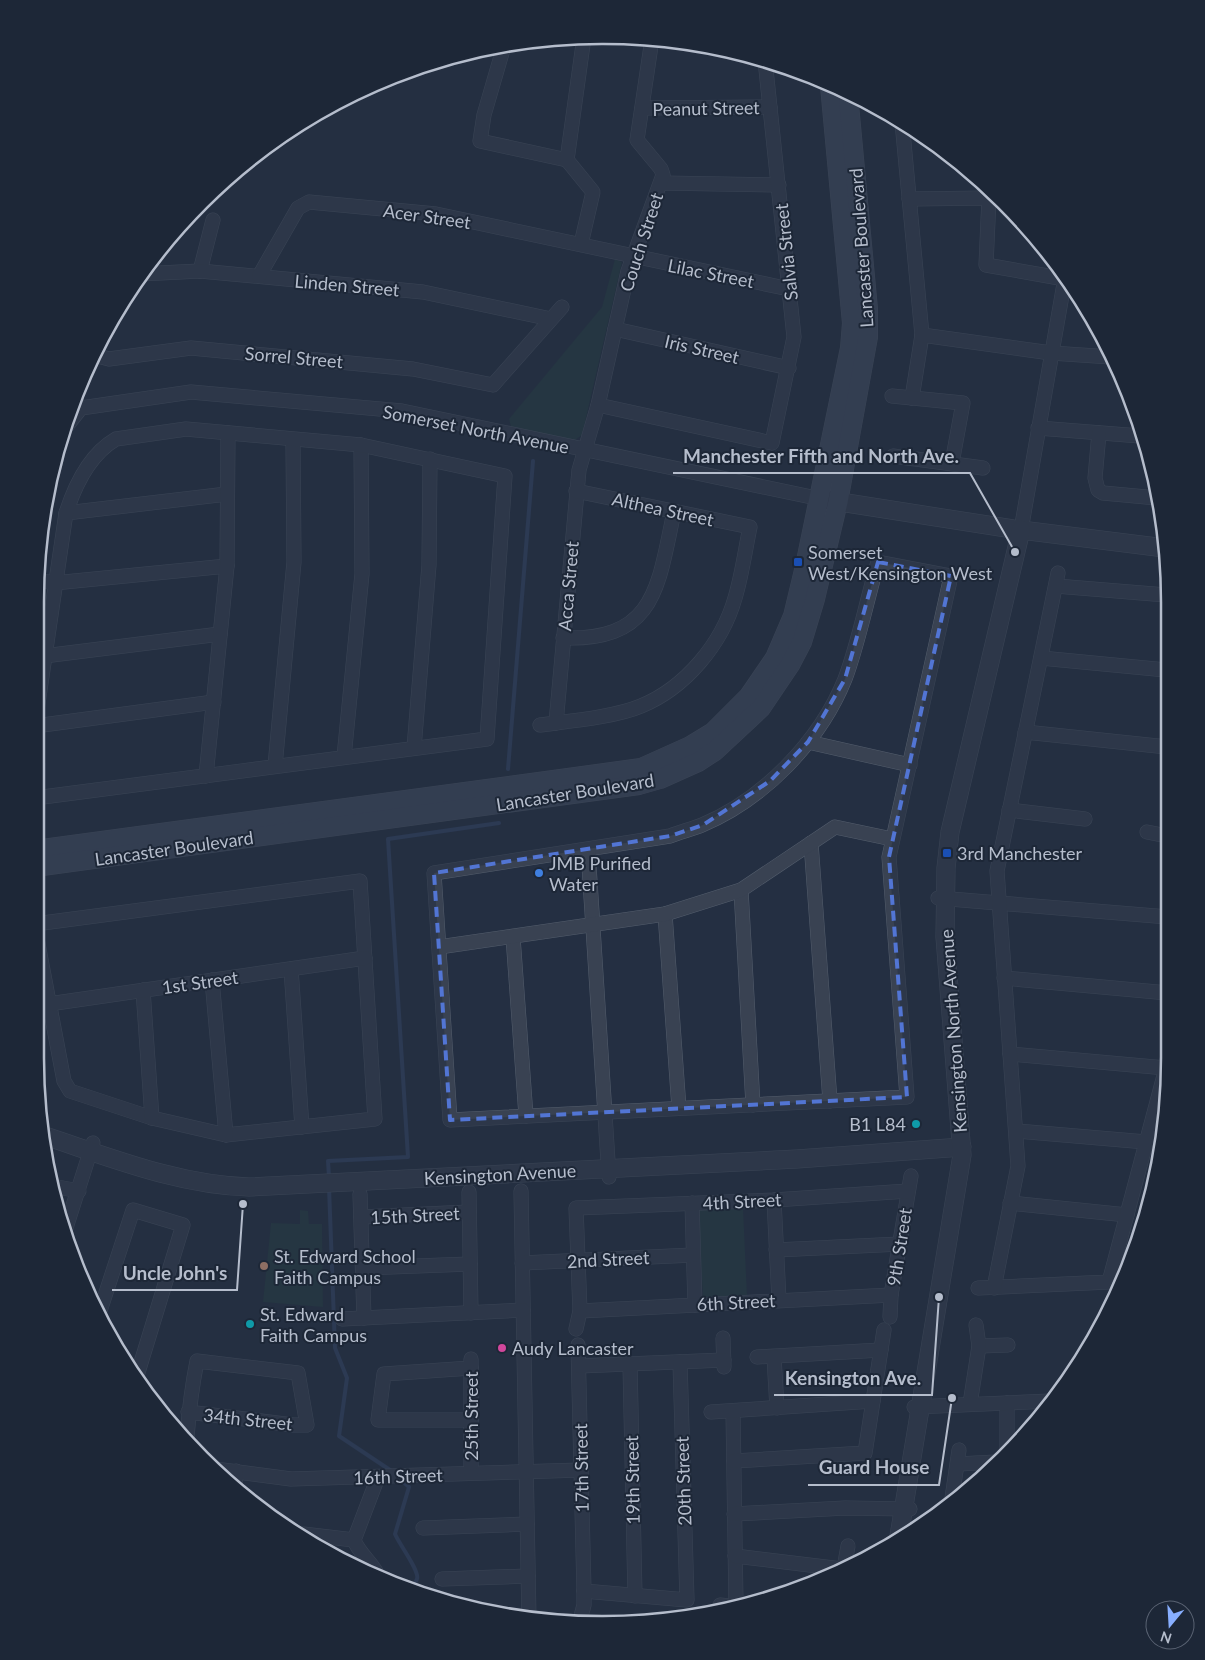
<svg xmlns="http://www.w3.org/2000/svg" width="1205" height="1660" viewBox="0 0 1205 1660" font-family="Lato,sans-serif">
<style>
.green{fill:#263e43}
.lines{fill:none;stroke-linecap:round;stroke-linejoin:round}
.stream{stroke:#354769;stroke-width:4}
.minor-casing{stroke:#535d6c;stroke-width:15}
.tertiary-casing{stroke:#535d6c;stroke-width:19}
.secondary-casing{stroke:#535d6c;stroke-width:20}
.minor{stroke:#394252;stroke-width:14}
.tertiary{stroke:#394252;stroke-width:18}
.secondary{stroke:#465065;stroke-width:19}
.marked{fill:none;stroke:#5275d4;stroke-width:4;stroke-dasharray:10 6;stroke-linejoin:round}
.transit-dot{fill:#1a4fb4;stroke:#1d2737;stroke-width:2}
.shop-dot{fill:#3f7fe0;stroke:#1d2737;stroke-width:2}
.culture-dot{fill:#0f9aa8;stroke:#1d2737;stroke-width:2}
.education-dot{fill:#8d6e63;stroke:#1d2737;stroke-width:2}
.hotel-dot{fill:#d1479c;stroke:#1d2737;stroke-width:2}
.labels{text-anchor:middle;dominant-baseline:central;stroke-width:4;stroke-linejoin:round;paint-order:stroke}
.street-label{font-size:18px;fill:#b5bdcc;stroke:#1d2737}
.poi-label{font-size:18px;fill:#b5bdcc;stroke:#1d2737;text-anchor:start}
.rim{fill:none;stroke:#b5bdcc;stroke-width:2.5}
.leader{fill:none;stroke:#b5bdcc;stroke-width:2}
.callout-dot{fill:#b5bdcc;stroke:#1d2737;stroke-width:2}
.callout-label{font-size:19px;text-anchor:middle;font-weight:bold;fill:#b5bdcc;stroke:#1d2737;stroke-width:4;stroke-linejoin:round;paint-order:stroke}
</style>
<rect width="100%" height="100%" fill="#242f42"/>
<g class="green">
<polygon points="615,259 622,262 582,435 575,440 511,427 509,419 602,307"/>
<polygon points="743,1207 747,1296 703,1298 698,1209"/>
<polygon points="300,1210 308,1211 309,1224 322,1224 323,1307 263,1302 271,1223 300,1224"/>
</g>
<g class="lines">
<g class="stream">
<polyline points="508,769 533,461"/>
<polyline points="329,1177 328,1161 408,1157 388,839 499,823"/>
<polyline points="329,1187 335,1348 347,1378 339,1436 393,1472"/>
<path d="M400,1479L409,1487L395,1534C399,1544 420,1571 417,1579C416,1582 413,1586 411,1589"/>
</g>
<defs>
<g id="minor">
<polyline points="504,46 484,115 480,141 567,160"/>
<polyline points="642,108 770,107"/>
<polyline points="902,122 922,335 912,398"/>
<polyline points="661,183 779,185"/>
<polyline points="909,199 989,198 986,265 1065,279"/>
<polyline points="581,244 593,192 567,160 584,37"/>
<polyline points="200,271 213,220"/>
<polyline points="140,274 200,271 423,292 551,319"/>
<polyline points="259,276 298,208 309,202 436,214 789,289"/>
<polyline points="615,329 789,368"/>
<polyline points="922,335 1051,353 1111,357"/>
<polyline points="94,355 109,359 191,348 413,369 493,385 562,307"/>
<polyline points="892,396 963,403 952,463"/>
<polyline points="598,405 772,443 794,337 765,60"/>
<polyline points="1038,428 1140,436"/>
<polyline points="62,432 81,408 191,392 402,411 821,499"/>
<polyline points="1099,433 1095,478 1098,490 1103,493 1157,498"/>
<polyline points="893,456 983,468"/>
<polyline points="66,513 227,494"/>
<polyline points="1021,530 1065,278"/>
<path d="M878,562L951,576L889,857L907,1097L450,1120L434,873L670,836C680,832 692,829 702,825C764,799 820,741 845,679C858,645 867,599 878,562Z"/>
<polyline points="38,580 54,583 227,566"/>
<polyline points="1056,586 1166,595"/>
<path d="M563,638C656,641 658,586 674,512"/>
<polyline points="44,656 220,634"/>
<polyline points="1041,658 1166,670"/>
<polyline points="556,723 579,470 598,405 628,271 663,175 661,169 637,140 652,39"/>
<path d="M540,725C570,721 615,717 641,706C685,688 722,644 735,598C742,575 745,551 750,527L576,491"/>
<polyline points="35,726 214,702"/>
<polyline points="1025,732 1167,747"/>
<polyline points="808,742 910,765"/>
<polyline points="414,748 429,565 430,459"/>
<polyline points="344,757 362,574 361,445"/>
<polyline points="275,766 294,562 293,441"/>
<polyline points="206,776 227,566 228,433"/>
<path d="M35,798L487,739L505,476L361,445L186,429L116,439C90,454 75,485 66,513L35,724"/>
<polyline points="1009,810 1085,819"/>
<polyline points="1147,832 1167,836"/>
<polyline points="811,843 830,1101"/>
<polyline points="588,850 609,1177"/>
<polyline points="741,890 753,1105"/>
<polyline points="938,898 1168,917"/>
<polyline points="665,914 679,1108"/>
<polyline points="35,928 64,1081 70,1091 152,1118 226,1135 375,1119 360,881 35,924"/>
<polyline points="513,937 526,1116"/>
<polyline points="439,947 665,914 741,890 835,827 892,839"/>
<polyline points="291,969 302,1127"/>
<polyline points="1004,978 1168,993"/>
<polyline points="212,980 226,1135"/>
<polyline points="143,990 152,1118"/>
<polyline points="35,1006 365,958"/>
<polyline points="1010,1054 1166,1068"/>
<polyline points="1017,1131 1146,1142"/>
<polyline points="52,1186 79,1191"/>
<polyline points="521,1191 529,1620"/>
<polyline points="469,1192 471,1313"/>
<polyline points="360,1194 364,1318"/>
<polyline points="774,1200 779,1300"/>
<polyline points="692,1203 695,1305"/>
<polyline points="1010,1203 1127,1215"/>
<polyline points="361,1217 469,1212"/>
<polyline points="64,1234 93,1143"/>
<polyline points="776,1250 900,1244"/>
<polyline points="522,1263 693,1255"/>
<polyline points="363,1268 470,1264"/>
<polyline points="978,1288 1109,1282 1166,1068 1168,1053"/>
<polyline points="994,1288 1018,1166 997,871 1058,573"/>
<polyline points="580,1311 891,1295"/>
<polyline points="99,1314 133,1210 183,1225 136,1379"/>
<polyline points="890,1317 891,1295 911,1176"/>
<polyline points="342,1319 523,1310"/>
<polyline points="576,1329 580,1311 576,1208 774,1200 908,1191"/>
<polyline points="723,1338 724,1367"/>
<polyline points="578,1345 584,1591 584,1605 580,1620"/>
<polyline points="979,1346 1008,1345"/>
<polyline points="757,1357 881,1350"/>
<polyline points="774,1357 777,1408"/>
<polyline points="630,1364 635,1596"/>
<polyline points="579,1366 724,1360"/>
<polyline points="1007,1403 1007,1452"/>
<polyline points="970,1404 979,1346 976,1325"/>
<polyline points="914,1407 1050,1401"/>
<polyline points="733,1411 736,1604"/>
<polyline points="711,1412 873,1401"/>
<polyline points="471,1420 378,1420 384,1374 471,1368"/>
<path d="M187,1437C189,1411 192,1386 197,1361L298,1373L307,1425H293L188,1412"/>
<polyline points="734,1461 865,1453 884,1330"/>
<polyline points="958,1464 996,1462"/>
<polyline points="215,1469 291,1479 581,1470"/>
<polyline points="471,1473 471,1359"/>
<polyline points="235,1489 236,1471"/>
<polyline points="951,1505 959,1450"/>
<polyline points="734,1514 845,1508 910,1509"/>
<polyline points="423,1528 527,1524"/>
<polyline points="303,1534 354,1540"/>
<polyline points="735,1556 842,1569"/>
<polyline points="844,1568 848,1546"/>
<path d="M378,1576C375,1565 359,1554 354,1540L378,1477"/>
<polyline points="442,1579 528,1576"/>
<polyline points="584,1591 687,1600 680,1362"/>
<polyline points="720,1605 729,1606"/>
</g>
<g id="tertiary">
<polyline points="821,499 1013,529 1165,548"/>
<path d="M45,1136C112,1158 179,1185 249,1187L797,1159L962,1147"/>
<polyline points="899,1536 962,1155 945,937 946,868 950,832 1021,530"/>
</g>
<g id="secondary">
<polyline points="35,850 641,768 690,746 713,732 749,696 775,658 793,616 805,566 850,348 852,323 830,86"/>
<polyline points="35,867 639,785 660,779 698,762 715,751 761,708 790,665 802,642 815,599 838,502 868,337 868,309 848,94"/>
</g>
</defs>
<use href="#minor" class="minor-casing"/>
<use href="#tertiary" class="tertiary-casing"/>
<use href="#secondary" class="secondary-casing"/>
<use href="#minor" class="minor"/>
<use href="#tertiary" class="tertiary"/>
<use href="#secondary" class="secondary"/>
</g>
<path d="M0 0H1205V1660H0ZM878,562L951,576L889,857L907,1097L450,1120L434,873L670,836L703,825L770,781L808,742L845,679Z" fill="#242f42" fill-opacity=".55" fill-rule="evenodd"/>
<path class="marked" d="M878,562L951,576L889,857L907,1097L450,1120L434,873L670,836L703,825L770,781L808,742L845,679Z"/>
<g class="transit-dot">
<rect x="793" y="557" width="10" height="10" rx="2.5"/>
<rect x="942" y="848" width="10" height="10" rx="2.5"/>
</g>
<circle class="shop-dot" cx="539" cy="873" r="5"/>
<g class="culture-dot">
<circle cx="916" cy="1124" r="5"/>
<circle cx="250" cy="1324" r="5"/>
</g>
<circle class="education-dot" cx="264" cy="1266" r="5"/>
<circle class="hotel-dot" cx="502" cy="1348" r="5"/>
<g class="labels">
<g class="street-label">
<text transform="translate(706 108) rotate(-1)">Peanut Street</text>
<text transform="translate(427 216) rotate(8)">Acer Street</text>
<text transform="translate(641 242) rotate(-72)">Couch Street</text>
<text transform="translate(861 248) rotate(-94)">Lancaster Boulevard</text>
<text transform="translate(786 252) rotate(-96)">Salvia Street</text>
<text transform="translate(711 273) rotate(11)">Lilac Street</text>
<text transform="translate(347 285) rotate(5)">Linden Street</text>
<text transform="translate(702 349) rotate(13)">Iris Street</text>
<text transform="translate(294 357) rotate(5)">Sorrel Street</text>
<text transform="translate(476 429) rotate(11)">Somerset North Avenue</text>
<text transform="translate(663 509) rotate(12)">Althea Street</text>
<text transform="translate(568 586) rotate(-85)">Acca Street</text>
<text transform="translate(575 792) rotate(-9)">Lancaster Boulevard</text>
<text transform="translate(174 848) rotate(-8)">Lancaster Boulevard</text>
<text transform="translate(200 982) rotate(-8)">1st Street</text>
<text transform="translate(953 1031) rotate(-94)">Kensington North Avenue</text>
<text transform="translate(500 1174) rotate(-3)">Kensington Avenue</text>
<text transform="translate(742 1201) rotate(-3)">4th Street</text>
<text transform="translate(415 1215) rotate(-3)">15th Street</text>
<text transform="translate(899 1247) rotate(-81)">9th Street</text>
<text transform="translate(608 1259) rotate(-3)">2nd Street</text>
<text transform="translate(736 1302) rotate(-3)">6th Street</text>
<text transform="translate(471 1416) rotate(-90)">25th Street</text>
<text transform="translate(248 1419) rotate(6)">34th Street</text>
<text transform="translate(581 1468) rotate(-91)">17th Street</text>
<text transform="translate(398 1476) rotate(-2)">16th Street</text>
<text transform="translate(632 1480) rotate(-91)">19th Street</text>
<text transform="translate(683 1481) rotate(-92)">20th Street</text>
</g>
<g class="poi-label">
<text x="808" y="552">Somerset<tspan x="808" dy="21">West/Kensington West</tspan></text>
<text x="957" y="853">3rd Manchester</text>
<text x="549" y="863">JMB Purified<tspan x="549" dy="21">Water</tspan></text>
<text x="906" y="1124" text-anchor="end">B1 L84</text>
<text x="274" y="1256">St. Edward School<tspan x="274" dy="21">Faith Campus</tspan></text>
<text x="260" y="1314">St. Edward<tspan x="260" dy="21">Faith Campus</tspan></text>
<text x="512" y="1348">Audy Lancaster</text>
</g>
</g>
<path d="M0 0H1205V1660H0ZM602 44H603A558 558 0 0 1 1161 602V1058A558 558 0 0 1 603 1616H602A558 558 0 0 1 44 1058V602A558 558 0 0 1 602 44Z" fill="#1d2737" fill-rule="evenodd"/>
<path class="rim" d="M602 44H603A558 558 0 0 1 1161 602V1058A558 558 0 0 1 603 1616H602A558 558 0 0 1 44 1058V602A558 558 0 0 1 602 44Z"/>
<path class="leader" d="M1015 552L970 473H673M243 1204L237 1290H112M939 1297L932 1395H774M952 1398L939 1485H808"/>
<g class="callout-dot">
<circle cx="1015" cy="552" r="5"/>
<circle cx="243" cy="1204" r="5"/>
<circle cx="939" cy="1297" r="5"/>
<circle cx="952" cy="1398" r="5"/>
</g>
<g class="callout-label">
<text x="821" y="463">Manchester Fifth and North Ave.</text>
<text x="175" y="1280">Uncle John's</text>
<text x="853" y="1385">Kensington Ave.</text>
<text x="874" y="1474">Guard House</text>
</g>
<g transform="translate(1170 1625) rotate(198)"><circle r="24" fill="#1d2737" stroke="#5a6373"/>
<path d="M0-4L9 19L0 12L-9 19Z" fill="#88afff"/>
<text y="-8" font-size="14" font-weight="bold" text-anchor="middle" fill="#b5bdcc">N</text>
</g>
</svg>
